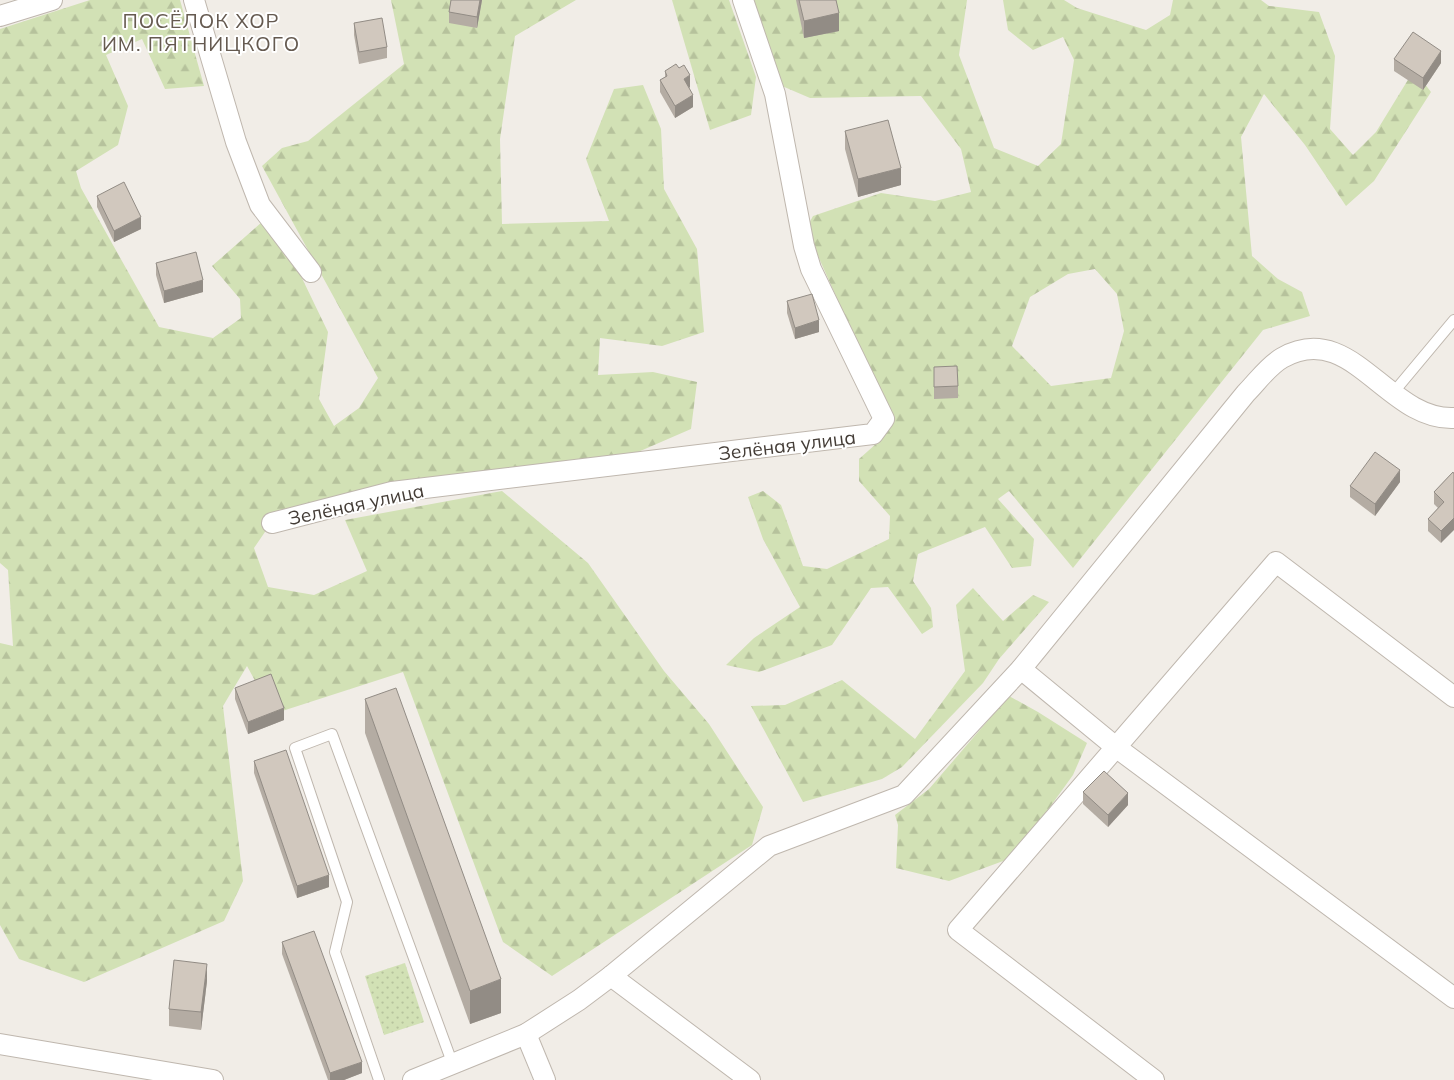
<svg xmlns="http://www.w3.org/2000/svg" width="1454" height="1080" viewBox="0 0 1454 1080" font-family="Mulish,sans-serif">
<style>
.grass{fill:url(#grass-dots)}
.forest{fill:url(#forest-firs);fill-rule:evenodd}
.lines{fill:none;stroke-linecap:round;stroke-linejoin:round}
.lane-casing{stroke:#bfb7ae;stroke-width:12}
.street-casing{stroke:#bfb7ae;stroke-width:22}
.lane{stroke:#fff;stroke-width:10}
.street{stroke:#fff;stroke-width:20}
.wall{fill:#b4aca3}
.shaded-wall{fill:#928c85}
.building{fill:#d1c8be;stroke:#928c85}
.labels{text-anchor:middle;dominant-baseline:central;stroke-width:4;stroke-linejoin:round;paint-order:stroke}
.street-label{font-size:19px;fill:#443d37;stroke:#fff}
.neighbourhood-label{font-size:20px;letter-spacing:1px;fill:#655a50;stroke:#fff}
</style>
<defs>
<pattern id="grass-dots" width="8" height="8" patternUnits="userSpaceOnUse" patternTransform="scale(1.25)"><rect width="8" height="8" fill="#d2e1b5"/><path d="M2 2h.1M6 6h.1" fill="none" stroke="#b6c29c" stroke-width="1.8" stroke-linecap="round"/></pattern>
<pattern id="forest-firs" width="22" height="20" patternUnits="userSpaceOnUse" patternTransform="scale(1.25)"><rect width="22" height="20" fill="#d2e1b5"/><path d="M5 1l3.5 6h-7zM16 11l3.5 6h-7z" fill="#b6c29c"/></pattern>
</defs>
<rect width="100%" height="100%" fill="#f1ede7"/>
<polygon class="grass" points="405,963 424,1022 384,1035 365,976"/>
<g class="forest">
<polygon points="90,0 180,0 204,86 165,89 142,39 106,55 128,106 118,145 76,171 81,188 159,327 213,338 241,318 240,299 212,266 262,222 299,272 328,332 319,399 334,426 359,408 378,378 262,166 282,148 308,141 404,64 391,0 576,0 515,36 500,139 502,224 609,221 586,159 614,89 643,85 661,129 664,189 697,249 704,332 662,346 600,338 598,375 653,372 697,382 691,429 638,452 416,480 280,510 254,548 268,587 314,595 367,571 345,520 502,491 588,563 664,671 709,724 763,807 752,845 552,976 503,942 403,672 273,714 247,666 223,706 243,881 224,921 84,982 19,959 0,925 0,643 13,646 8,570 0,563 0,29"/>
<polygon points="672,0 729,0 756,77 751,115 710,130"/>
<path d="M753,0H967L959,55L994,148L1038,166L1061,144L1074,60L1063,37L1033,50L1008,30L1003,0H1064L1077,8L1146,30L1170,15L1173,0H1261L1269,6L1319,12L1335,56L1330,129L1353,155L1376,132L1414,70L1431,92L1374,181L1346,206L1305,145L1264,94L1241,137L1252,256L1278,279L1302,292L1310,316L1263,330L1073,568L1009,491L998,499L1034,539L1031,566L1012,568L985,527L918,554L913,581L931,608L933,627L922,634L888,587L871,588L832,645L759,672L726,665L754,638L800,607L763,539L748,497L763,491L781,505L803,566L827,569L889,539L890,516L859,481V459L877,443L892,421L818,256L807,227L813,216L881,193L935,201L971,192L961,149L921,96L810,98L782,86ZM1095,269L1117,294L1124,331L1111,378L1051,386L1012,346L1030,297L1068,274Z"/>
<polygon points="973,588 1003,621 1033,595 1049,602 999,659 983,683 902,767 882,779 803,802 751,706 785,705 842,680 915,739 965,671 956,605"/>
<polygon points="1009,696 1038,712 1087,743 1073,775 1014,857 949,881 896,868 898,825 895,815 929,789"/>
</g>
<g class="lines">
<defs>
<g id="lane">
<polyline points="1393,393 1454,320"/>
<polyline points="379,1080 335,952 347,902 295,748 332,734 453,1065"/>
</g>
<g id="street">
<polyline points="194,0 236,142 260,205 311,272"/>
<polyline points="0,16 52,0"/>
<polyline points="272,523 392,492 873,434 884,419 811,269 804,246 775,94 743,0"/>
<polyline points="1021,669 1117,748 1454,998"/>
<polyline points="611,976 750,1080"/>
<polyline points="526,1034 545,1080"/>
<polyline points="0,1044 213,1080"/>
<path d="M413,1080L526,1034L579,1000L611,976L769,846L904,795L1021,669L1246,393C1257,382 1268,366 1282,358C1351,318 1387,421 1454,418"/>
<polyline points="1154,1080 958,930 1276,562 1454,697"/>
</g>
</defs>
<use href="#lane" class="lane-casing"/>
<use href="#street" class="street-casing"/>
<use href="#lane" class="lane"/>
<use href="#street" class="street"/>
</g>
<g class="wall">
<polygon points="451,0 482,0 477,28 449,23 449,12"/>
<polygon points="796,0 836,0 839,31 804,38"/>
<polygon points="354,23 387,47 387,58 359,64 354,35"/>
<polygon points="1394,59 1441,63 1423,90 1394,71"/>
<polygon points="665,71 690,87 689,88 693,107 675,118 660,92 660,80 665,77"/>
<polygon points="845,131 901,185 858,197 845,149"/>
<polygon points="97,196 141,229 114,242 97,207"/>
<polygon points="156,263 203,292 164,303 156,275"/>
<polygon points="787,301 819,332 795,339 787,313"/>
<polygon points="934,367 958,386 958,398 934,399"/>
<polygon points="1453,472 1441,543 1428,531 1428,519 1438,508 1434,504 1434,492"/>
<polygon points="1400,482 1375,516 1350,497 1350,486"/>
<polygon points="235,688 284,720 248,734 235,699"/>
<polygon points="365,699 501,1013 470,1024 365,733"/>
<polygon points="254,761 329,887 297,898 254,773"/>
<polygon points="1083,792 1128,805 1108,827 1083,804"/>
<polygon points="282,942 362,1073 344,1080 328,1080 282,954"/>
<polygon points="207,981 201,1030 169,1026 169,1009"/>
</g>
<g class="shaded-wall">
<polygon points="480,0 482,0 477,28 477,17"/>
<polygon points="839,13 839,31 804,38 804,21"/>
<polygon points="1441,51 1441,63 1423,90 1423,78"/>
<polygon points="690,75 690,87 684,91 684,79"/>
<polygon points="693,95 693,107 675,118 675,106"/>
<polygon points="901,168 901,185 858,197 858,179"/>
<polygon points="141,217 141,229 114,242 114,231"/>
<polygon points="203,280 203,292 164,303 164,291"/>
<polygon points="819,320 819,332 795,339 795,328"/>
<polygon points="1400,470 1400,482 1375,516 1375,504"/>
<polygon points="1454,518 1454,530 1441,543 1441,531"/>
<polygon points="284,708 284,720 248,734 248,722"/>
<polygon points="1128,793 1128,805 1108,827 1108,815"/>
<polygon points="329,875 329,887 297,898 297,886"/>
<polygon points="207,964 207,981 201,1030 201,1012"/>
<polygon points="501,979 501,1013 470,1024 470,991"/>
<polygon points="362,1062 362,1073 344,1080 330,1080 330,1073"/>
</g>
<g class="building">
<polygon points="451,0 480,0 477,17 449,12"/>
<polygon points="799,0 836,0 839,13 804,21"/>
<polygon points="382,18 387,47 359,52 354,23"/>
<polygon points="1413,32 1441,51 1423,78 1394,59"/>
<polygon points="676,64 679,68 684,65 690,75 684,79 693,95 675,106 660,80 667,76 665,71"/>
<polygon points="888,120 901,168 858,179 845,131"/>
<polygon points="124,182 141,217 114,231 97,196"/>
<polygon points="196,252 203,280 164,291 156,263"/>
<polygon points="812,294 819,320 795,328 787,301"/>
<polygon points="957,366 958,386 934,387 934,367"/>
<polygon points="1375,452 1400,470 1375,504 1350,486"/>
<polygon points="1453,472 1454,474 1454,518 1441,531 1428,519 1444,502 1434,492"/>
<polygon points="271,674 284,708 248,722 235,688"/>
<polygon points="396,688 501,979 470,991 365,699"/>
<polygon points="286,750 329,875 297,886 254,761"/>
<polygon points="1104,771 1128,793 1108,815 1083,792"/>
<polygon points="314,931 362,1062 330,1073 282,942"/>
<polygon points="174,960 207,964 201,1012 169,1009"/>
</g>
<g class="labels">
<g class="street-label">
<text transform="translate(787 445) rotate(-7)">Зелёная улица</text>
<text transform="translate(356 504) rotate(-12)">Зелёная улица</text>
</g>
<g class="neighbourhood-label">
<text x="201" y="20">ПОСЁЛОК ХОР<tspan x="201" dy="23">ИМ. ПЯТНИЦКОГО</tspan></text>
</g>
</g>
</svg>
